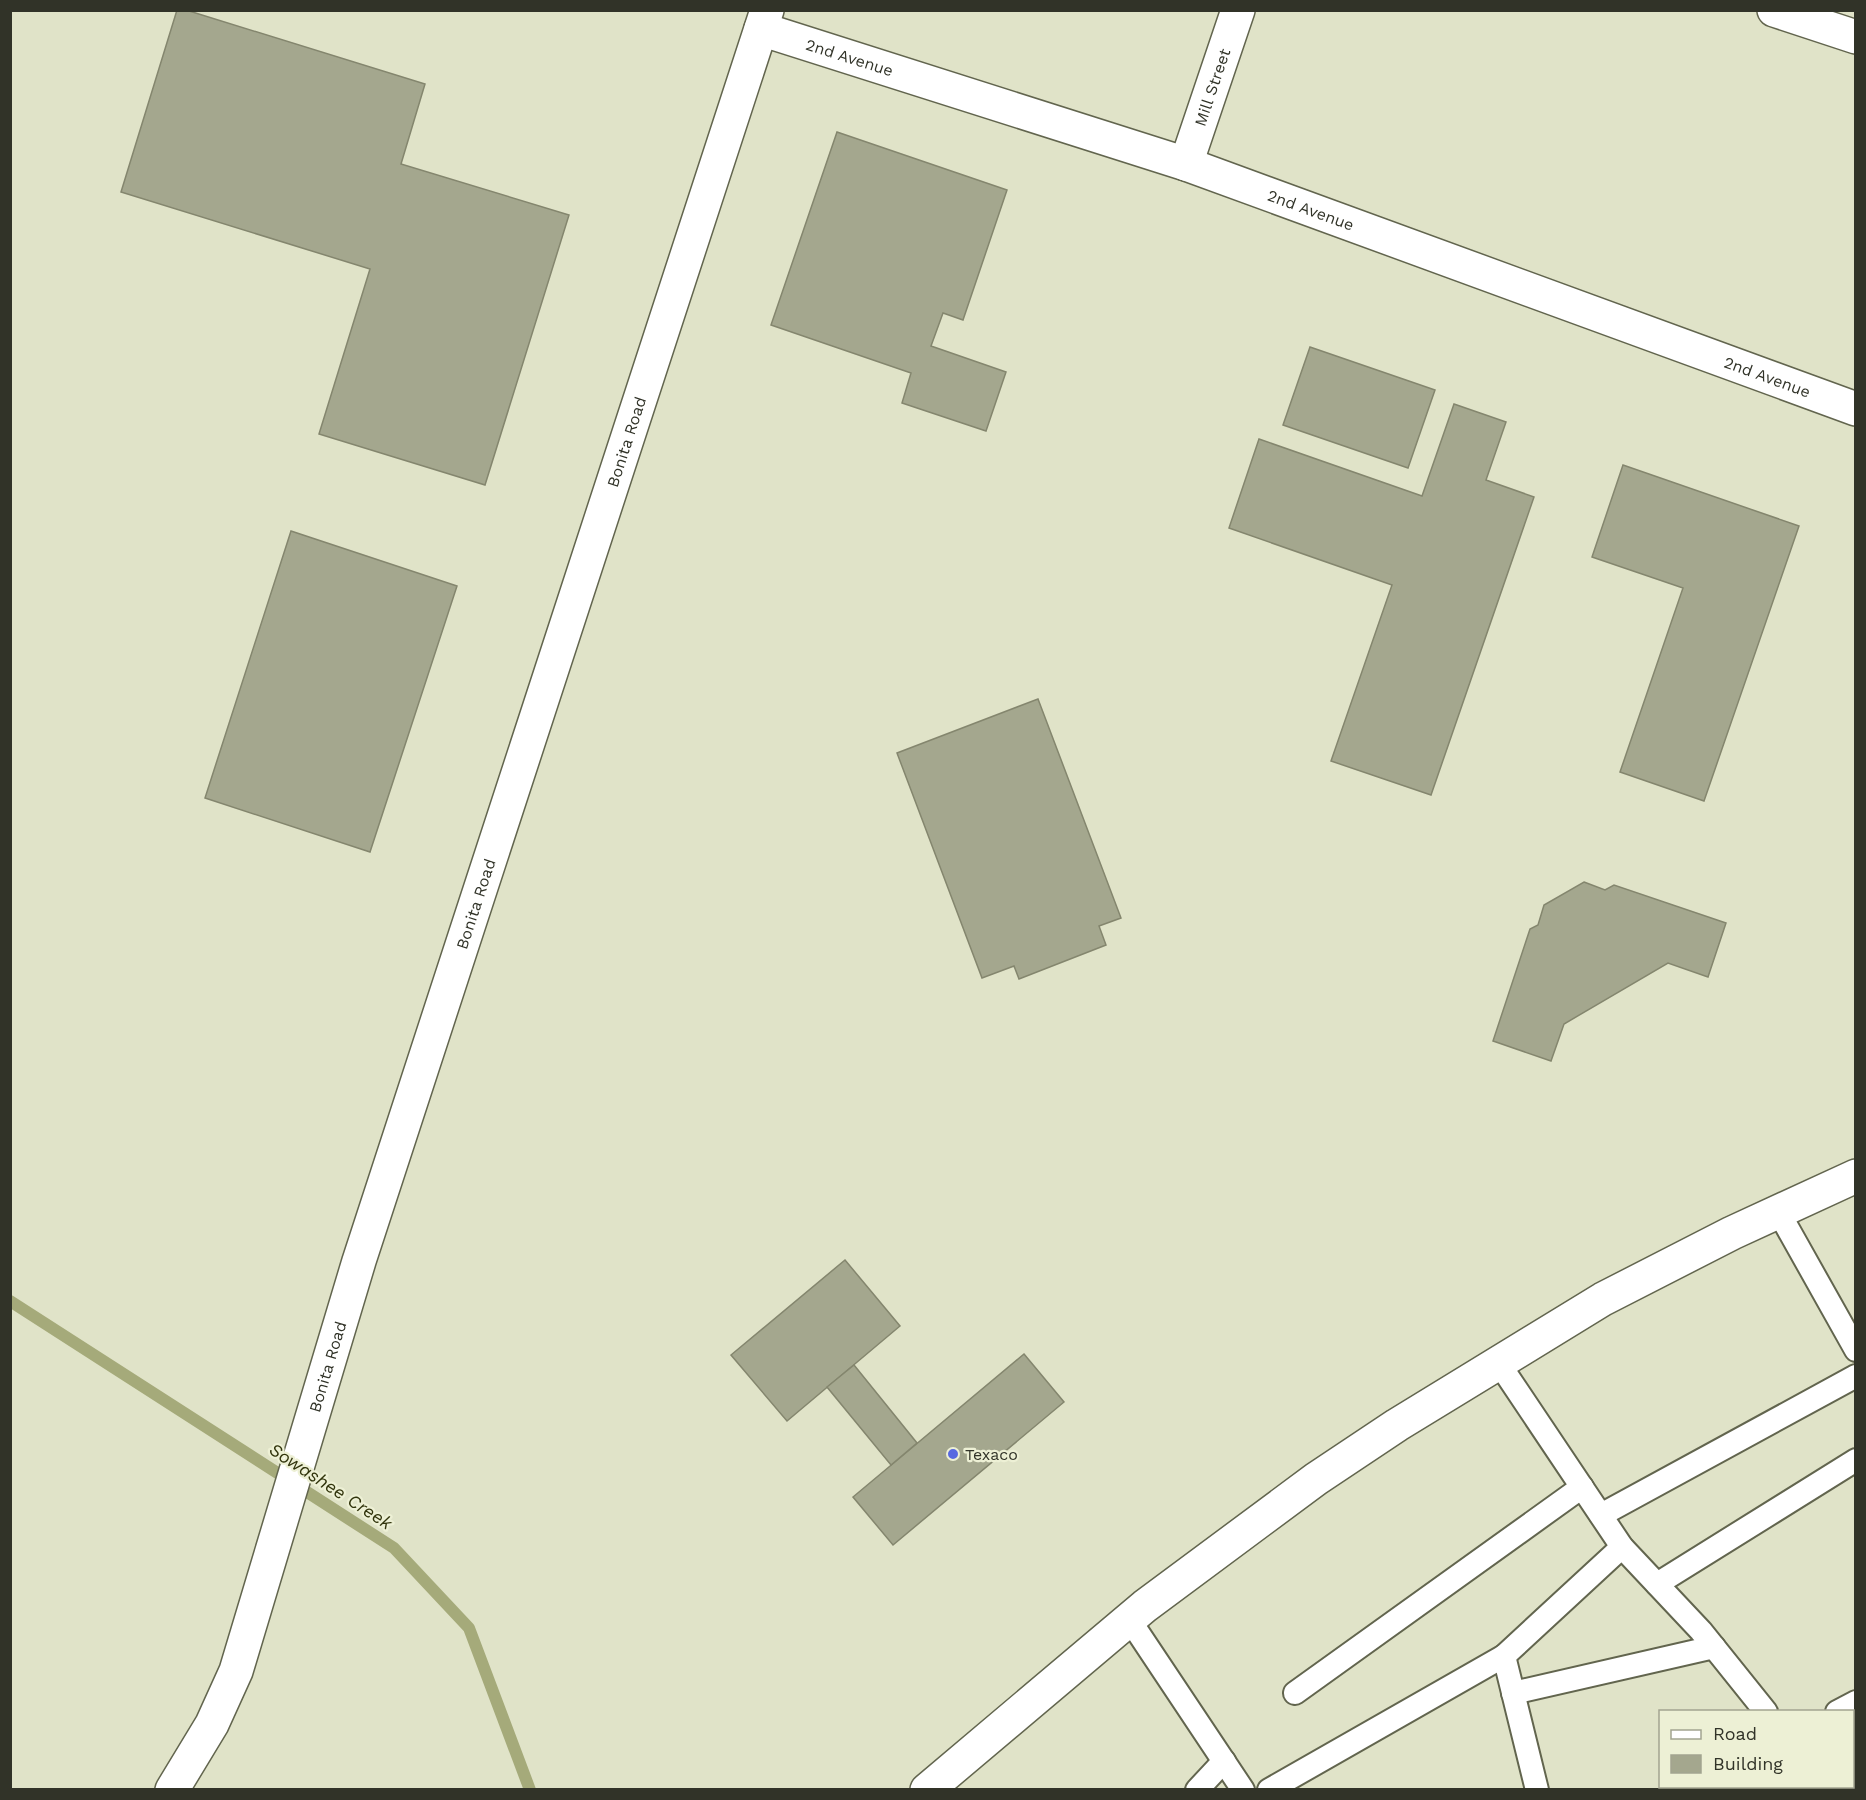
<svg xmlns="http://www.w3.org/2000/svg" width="1866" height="1800" viewBox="0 0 1866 1800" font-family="'Work Sans',sans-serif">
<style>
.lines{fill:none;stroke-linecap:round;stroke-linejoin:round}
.stream{stroke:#a5aa7a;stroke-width:12}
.building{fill:#a4a78e;stroke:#84866e;stroke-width:1.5}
.service-casing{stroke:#62654e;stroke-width:26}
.minor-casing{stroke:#62654e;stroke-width:36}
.secondary-casing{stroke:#62654e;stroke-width:36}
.service{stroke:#fff;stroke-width:22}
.minor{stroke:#fff;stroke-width:33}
.secondary{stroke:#fff;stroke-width:33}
.poi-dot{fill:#5869e0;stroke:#edf0d5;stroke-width:2}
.labels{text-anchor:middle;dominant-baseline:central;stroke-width:4.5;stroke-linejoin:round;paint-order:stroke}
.street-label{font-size:16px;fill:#313328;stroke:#edf0d5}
.poi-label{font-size:16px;fill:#313328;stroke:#edf0d5;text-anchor:start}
.water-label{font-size:18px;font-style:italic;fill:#31340c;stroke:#edf0d5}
</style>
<rect width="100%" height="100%" fill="#e0e3c8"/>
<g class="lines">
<polyline class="stream" points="10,1301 394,1548 469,1628 530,1790"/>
</g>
<g class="building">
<polygon points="177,10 186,10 425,84 401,164 569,215 485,485 319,434 370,269 121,192"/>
<polygon points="837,132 1007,190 963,320 943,313 931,346 1006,372 986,431 902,403 911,373 771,325"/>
<polygon points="1310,347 1435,390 1408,468 1283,425"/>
<polygon points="1454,404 1506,422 1486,480 1534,497 1431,795 1331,761 1392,585 1229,528 1259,439 1422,496"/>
<polygon points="1623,465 1799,526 1704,801 1620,772 1683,588 1592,557"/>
<polygon points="291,531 457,586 370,852 205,798"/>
<polygon points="1038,699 1121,918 1099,926 1106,945 1019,979 1014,966 982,978 897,753"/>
<polygon points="1584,882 1605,890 1614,885 1726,923 1708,977 1668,963 1564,1024 1551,1061 1493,1041 1530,929 1538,925 1544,905"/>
<polygon points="845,1260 900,1326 787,1421 731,1355"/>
<polygon points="1024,1354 1064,1402 893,1545 853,1497"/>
<polygon points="854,1365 917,1443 891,1465 827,1387"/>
</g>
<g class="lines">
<defs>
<g id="service">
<polyline points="1778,1211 1856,1350"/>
<polyline points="1498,1362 1622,1547 1701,1631 1766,1712"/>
<polyline points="1601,1515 1856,1376"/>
<polyline points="1657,1584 1856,1460"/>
<polyline points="1129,1619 1243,1790"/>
<polyline points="1504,1656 1537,1790"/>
<polyline points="1295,1693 1582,1487"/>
<polyline points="1513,1693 1714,1647"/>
<polyline points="1837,1712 1856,1702"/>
<polyline points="1197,1790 1224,1761"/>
<polyline points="1269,1790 1504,1656 1622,1547"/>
</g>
<g id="minor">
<polyline points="1774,10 1856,37"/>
<path id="s1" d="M761,29L1186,164L1856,409"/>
<path id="s2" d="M1186,164L1238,10"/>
<path id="s3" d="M172,1790L212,1724L236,1671L359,1261L767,10"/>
</g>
<polyline id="secondary" points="927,1790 1145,1606 1316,1479 1397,1425 1603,1299 1732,1233 1856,1176"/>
</defs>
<use href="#service" class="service-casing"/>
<use href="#minor" class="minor-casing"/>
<use href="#secondary" class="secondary-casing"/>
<use href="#service" class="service"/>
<use href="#minor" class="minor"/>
<use href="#secondary" class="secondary"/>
</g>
<circle class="poi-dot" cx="953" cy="1454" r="6"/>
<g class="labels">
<g class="street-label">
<text stroke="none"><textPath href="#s1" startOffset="93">2nd Avenue</textPath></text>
<text stroke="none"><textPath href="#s2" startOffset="81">Mill Street</textPath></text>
<text stroke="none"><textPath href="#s1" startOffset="579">2nd Avenue</textPath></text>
<text stroke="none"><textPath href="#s1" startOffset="1065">2nd Avenue</textPath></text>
<text stroke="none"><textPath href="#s3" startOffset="1425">Bonita Road</textPath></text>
<text stroke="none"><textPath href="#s3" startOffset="939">Bonita Road</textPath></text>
<text stroke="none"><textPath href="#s3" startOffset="453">Bonita Road</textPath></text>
</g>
<g class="poi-label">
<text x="965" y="1454">Texaco</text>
</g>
<g class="water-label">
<text transform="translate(331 1486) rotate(33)">Sowashee Creek</text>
</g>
</g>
<rect width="1866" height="1800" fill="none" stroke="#313328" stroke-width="24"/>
<rect x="1659" y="1710" width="195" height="78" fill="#edf0d5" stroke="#a2a490" stroke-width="1.5"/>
<rect x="1671" y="1730" width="30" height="9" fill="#ffffff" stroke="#a2a490" stroke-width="1.5"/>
<text x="1713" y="1740" font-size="18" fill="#313328">Road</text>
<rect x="1671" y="1755" width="30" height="18" fill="#a4a78e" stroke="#a2a490" stroke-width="1.5"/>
<text x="1713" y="1770" font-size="18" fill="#313328">Building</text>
</svg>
